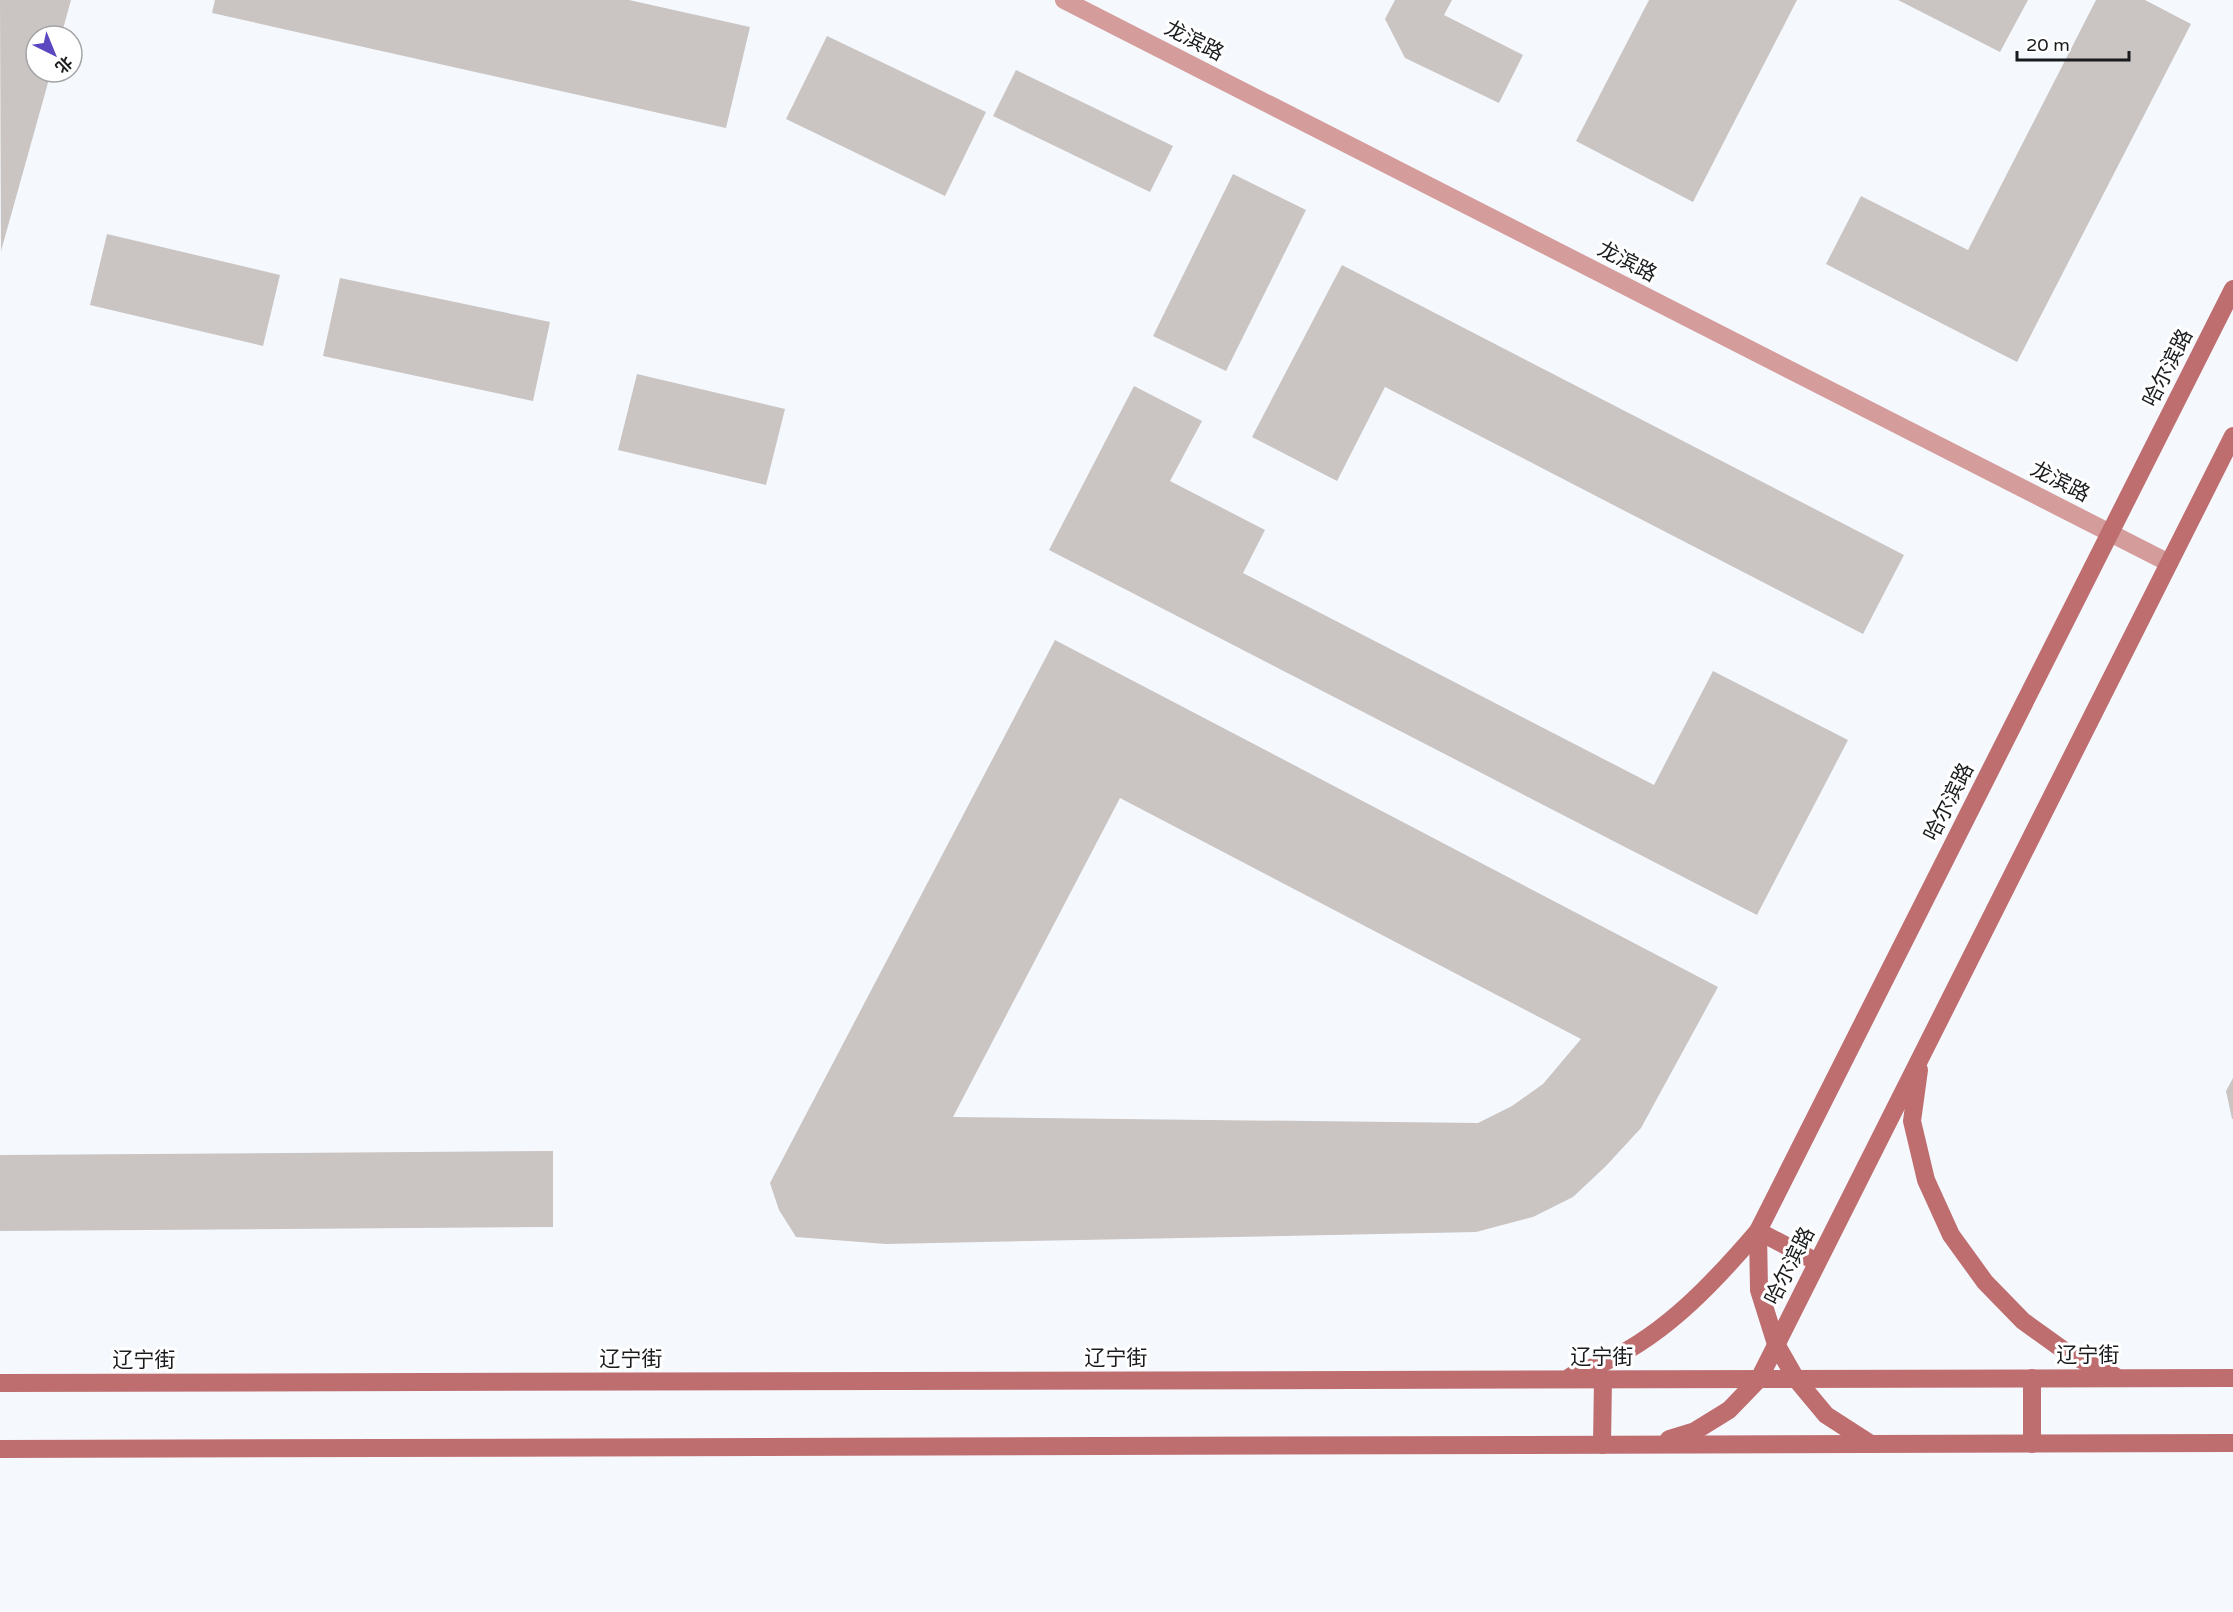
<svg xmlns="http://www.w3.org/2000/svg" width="2233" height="1612" viewBox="0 0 2233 1612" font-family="'Varela Round','Noto Sans SC',sans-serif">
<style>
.building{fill:#cac4c3;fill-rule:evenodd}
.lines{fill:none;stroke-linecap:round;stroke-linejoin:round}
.street{stroke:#d59c9c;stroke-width:18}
.secondary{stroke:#bf6e70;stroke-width:18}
.labels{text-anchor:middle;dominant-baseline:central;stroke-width:6;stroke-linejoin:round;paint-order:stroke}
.street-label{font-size:21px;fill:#191b1d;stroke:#fff}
</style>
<rect width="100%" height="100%" fill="#f5f9fe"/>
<g class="building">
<polygon points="0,0 71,0 61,36 36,36 36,72 51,72 1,251"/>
<polygon points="215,0 629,0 750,27 726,128 212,13"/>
<polygon points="1395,0 1452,0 1444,15 1523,55 1499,103 1405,58 1385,19"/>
<polygon points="1649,0 1797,0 1693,202 1576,141"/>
<polygon points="1898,0 2028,0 2000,52"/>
<polygon points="2096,0 2145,0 2191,24 2017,362 1826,264 1861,196 1968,250"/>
<polygon points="827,36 986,112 945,196 786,119"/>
<polygon points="1016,70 1173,146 1150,192 993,116"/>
<polygon points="1233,174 1306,210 1226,371 1153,336"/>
<polygon points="107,234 280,275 263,346 90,305"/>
<polygon points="1342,265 1904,555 1863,634 1385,387 1337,481 1252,437"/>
<polygon points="340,278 550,322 533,401 323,356"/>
<polygon points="637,374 785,409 766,485 618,450"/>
<polygon points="1134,386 1202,421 1170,481 1265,530 1243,573 1654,785 1713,671 1848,740 1757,915 1049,550"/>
<path d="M1055,640L1718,987L1641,1128L1606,1166L1573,1197L1533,1217L1476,1232L886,1244L796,1237L779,1210L770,1183ZM1120,798L1581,1039L1543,1084L1512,1106L1478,1123L953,1117Z"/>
<polygon points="2233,1078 2233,1119 2232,1119 2226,1091"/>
<polygon points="553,1151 553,1227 0,1231 0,1155"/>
</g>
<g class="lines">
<polyline class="street" points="1064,0 2169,563"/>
<g class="secondary">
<polyline points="1919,1070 1912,1121 1926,1180 1951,1235 1985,1282 2023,1321 2069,1354 2115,1376"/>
<path d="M1571,1376C1583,1371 1597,1366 1609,1360C1668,1332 1716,1280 1758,1231L1817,1262"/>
<polyline points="2032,1378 2032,1444"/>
<polyline points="0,1383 2233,1378"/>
<polyline points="1669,1439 1695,1431 1729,1410 1759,1379 2233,436"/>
<polyline points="1871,1444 1826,1415 1796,1379 1776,1344 1759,1290 1758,1231 2233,289"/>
<polyline points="1602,1445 1603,1379"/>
<polyline points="0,1449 2233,1443"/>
</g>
</g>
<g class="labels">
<g class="street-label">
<text transform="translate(1194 41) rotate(27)">龙滨路</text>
<text transform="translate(1627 262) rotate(27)">龙滨路</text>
<text transform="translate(2168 368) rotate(-63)">哈尔滨路</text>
<text transform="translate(2060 482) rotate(27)">龙滨路</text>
<text transform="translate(1949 802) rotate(-63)">哈尔滨路</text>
<text transform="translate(1790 1266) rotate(-63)">哈尔滨路</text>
<text x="2088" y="1355">辽宁街</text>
<text x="1602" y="1357">辽宁街</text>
<text x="1116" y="1358">辽宁街</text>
<text x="631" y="1359">辽宁街</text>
<text x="144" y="1360">辽宁街</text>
</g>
</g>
<g transform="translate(54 54) rotate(137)"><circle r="28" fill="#ffffff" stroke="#a3a4a5" stroke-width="1.5"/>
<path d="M0-4.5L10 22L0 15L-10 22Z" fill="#5b47bf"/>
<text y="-9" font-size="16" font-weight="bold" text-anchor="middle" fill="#191b1d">北</text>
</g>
<path d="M2017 51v9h112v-9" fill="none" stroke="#191b1d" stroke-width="3"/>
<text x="2026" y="51" font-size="18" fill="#191b1d" stroke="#ffffff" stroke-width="4.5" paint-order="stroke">20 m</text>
</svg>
